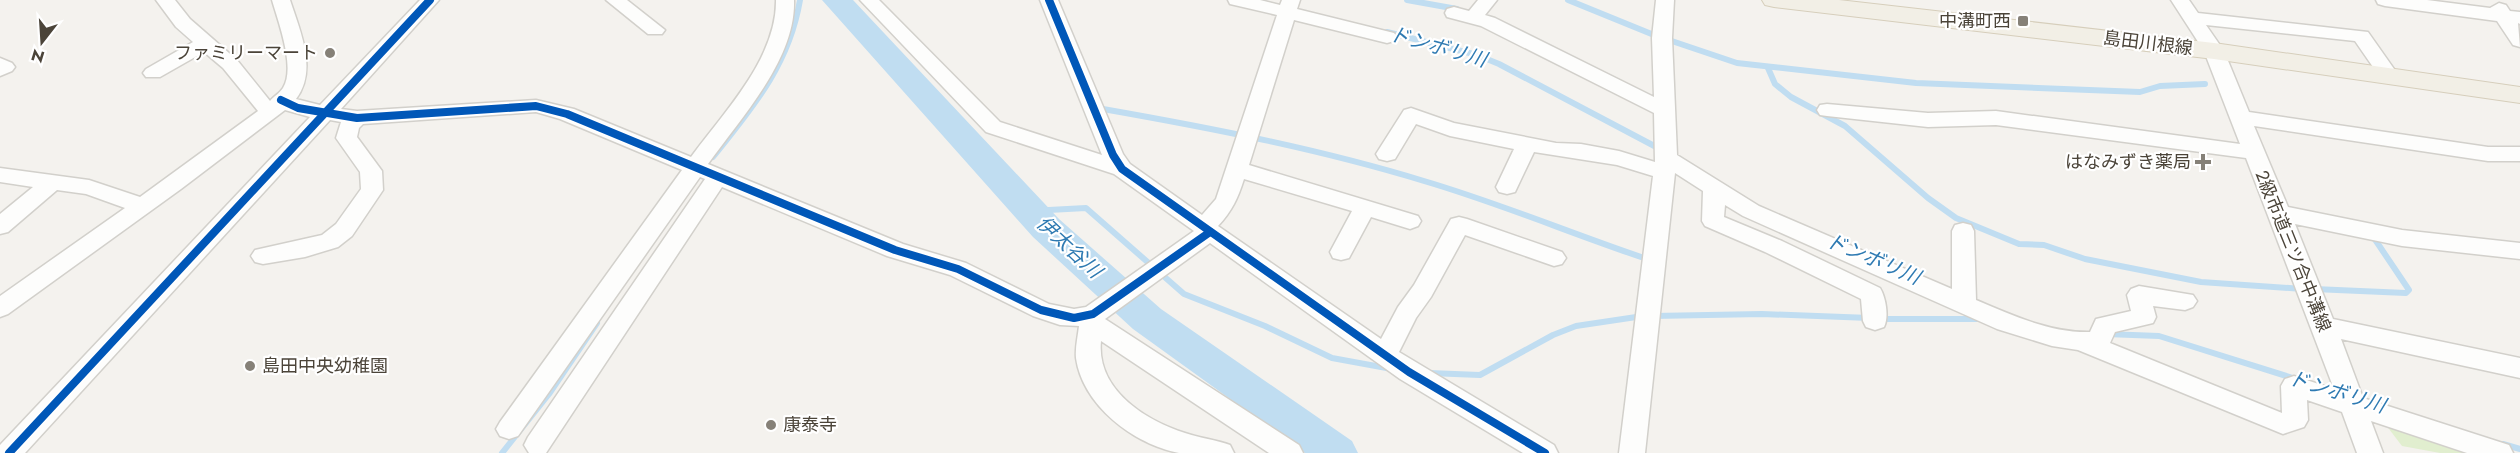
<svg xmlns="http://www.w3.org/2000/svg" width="2520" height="453" viewBox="0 0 2520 453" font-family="Jost,'Noto Sans JP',sans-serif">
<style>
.green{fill:#e1eecf}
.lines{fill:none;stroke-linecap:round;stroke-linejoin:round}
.stream{stroke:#c0ddf1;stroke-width:6}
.river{fill:#c0ddf1;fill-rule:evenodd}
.minor-casing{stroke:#d2d0cb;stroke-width:3}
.major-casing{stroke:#d6cebb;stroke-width:2}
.minor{fill:#fdfdfc;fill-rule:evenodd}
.major{fill:#f2efe6;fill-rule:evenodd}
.cycleway-casing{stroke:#fff;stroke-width:11}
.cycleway{stroke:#0057b8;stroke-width:8}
.poi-dot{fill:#868178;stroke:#fff;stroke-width:2}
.labels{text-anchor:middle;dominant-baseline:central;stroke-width:4.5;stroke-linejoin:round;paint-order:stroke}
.poi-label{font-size:18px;fill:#4b4439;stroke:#fff;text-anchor:end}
.street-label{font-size:18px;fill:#4b4439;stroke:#fff}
.water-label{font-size:20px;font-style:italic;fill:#2e7ab2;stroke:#fff}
</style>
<rect width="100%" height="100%" fill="#f4f2ee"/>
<polygon class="green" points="2386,425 2473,453 2440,453 2402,446"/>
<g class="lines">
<g class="stream">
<polyline points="1407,0 1457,9"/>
<polyline points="1568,0 1654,35 1737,63 1916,83 2140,92 2160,86 2205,84"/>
<polyline points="1387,32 1477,55 1499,64 1660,149"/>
<polyline points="1768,68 1775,84 1791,97 1845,126 1928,198 1956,218 2019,244 2044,245 2085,259 2201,282 2303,289"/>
<path d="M1103,109C1211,128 1319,149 1424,181C1499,203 1570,233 1644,258"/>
<path d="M713,157C753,107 789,65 800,0"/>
<polyline points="1030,211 1086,208 1184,294 1265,326 1332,358 1392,369"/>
<polyline points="2314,289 2406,293 2409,290 2374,238"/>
<polyline points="1653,316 1762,314 1870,318"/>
<polyline points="1880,319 1978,319"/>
<polyline points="2106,334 2159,336 2296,379"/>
<polyline points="1429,373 1480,375 1553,335 1576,326 1643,316"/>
<polyline points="2503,444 2520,449"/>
<polyline points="502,453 549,394 597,323"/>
</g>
<polygon class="river" points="822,0 853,0 1059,219 1161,309 1352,441 1358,453 1305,453 1133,329 1033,237"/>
<defs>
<g id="minor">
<path d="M156,0H175L190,19L237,60L270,101C274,96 279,94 283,88C296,68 278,21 272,0H290C300,31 318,70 296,99L320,105L420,0H439L341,109L357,111L536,100L574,109L691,157C724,112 777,58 776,0H794C796,59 741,118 708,164L903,244L966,263L1049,304L1074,309L1086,307L1194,231L1114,174L986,132L860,0H879L1000,122L1102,155L1040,0H1058L1123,154L1130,164L1202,215L1216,199L1277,15L1230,4L1228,0H1260L1280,5L1282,0H1300L1297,9L1394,33L1397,37L1394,41L1387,43L1294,20L1249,165L1418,216L1421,221L1418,226L1410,229L1371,217L1349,258L1341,260L1333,258L1330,252L1352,211L1244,179C1238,198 1232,211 1218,226L1381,339L1398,307L1414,285L1451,219L1459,217L1467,219L1562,252L1566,258L1562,264L1554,266L1465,235L1431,297L1416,318L1399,352L1554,445L1558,453H1523L1400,379L1210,243L1105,319L1299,445L1303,453H1269L1101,341C1096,389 1144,420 1185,433C1200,438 1216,440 1230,445L1234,453C1217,453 1196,453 1179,453C1134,444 1083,406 1076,358C1075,347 1078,336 1079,326L1060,325L1033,316L950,275L887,256L722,187L546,453H529L524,445L528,437L705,179L700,177L518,436L509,439L500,436L496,429L500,422L682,170L560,119L536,112L363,124L359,128L357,137L382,171L383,190L352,236L338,247L305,257L263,264L255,262L251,256L255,250L322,235L336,224L361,189L360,172L336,138L341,122L330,120L25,453H0V445L310,117L285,110L181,189L8,314L0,317V296L125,208L86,194L57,190L8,232L0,234V214L33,187L0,182V168L89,180L140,197L258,111L223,68L204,52L160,77H146L143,73L146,69L193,42L176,27Z"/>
<polygon points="606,0 627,0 665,30 662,34 648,34"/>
<path d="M1478,0H1497L1485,15L1495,18L1654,97L1652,38L1656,0H1674L1672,38L1677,155L1759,206L1952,289V231L1955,225L1963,223L1971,225L1974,231L1976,300C2012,315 2050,333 2090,332L2096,319L2131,311L2127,295L2131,289L2139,286L2193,295L2197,301L2193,307L2185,310L2153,306L2156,317L2153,323L2115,332L2110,343L2282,413L2281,386L2285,379L2294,376L2334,389L2246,158L1996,125L1928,127L1827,116L1820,115L1817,110L1820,105L1827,104L1928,113L1996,111L2240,144L2204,51L2171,0H2189L2198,13L2368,32L2399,76L2396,80H2382L2355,41L2206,25L2224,51L2249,112L2488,147H2520V161H2488L2254,126L2288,207L2402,230L2520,243V259L2402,246L2295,224L2333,319L2520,358V378L2341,339L2363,398L2509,445L2513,453H2467L2371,421L2383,453H2357L2342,412L2307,400L2308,420L2304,427L2283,434L2078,350L2052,346L1997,329L1743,216L1725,205L1724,217L1782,241L1880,288C1886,298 1889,317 1884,327L1875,330L1866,327L1863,321L1861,299L1765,252L1705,226L1702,221L1703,191L1675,173L1645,453H1619L1653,176L1617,165L1534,152L1515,192L1507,194L1499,192L1496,187L1514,149L1450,136L1416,124L1395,159L1387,161L1379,159L1376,154L1404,110L1411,108L1454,123L1556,143L1581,144L1619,151L1655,162L1654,113L1481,26L1447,17L1445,13L1447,9L1454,7L1469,11Z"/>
<polygon points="2376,0 2427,0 2490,8 2499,3 2506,5 2510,11 2520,12 2520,24 2518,23 2520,47 2513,45 2497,21 2385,6 2378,4"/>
<polygon points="0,58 12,63 15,67 12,71 0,76"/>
</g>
<polygon id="major" points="1762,0 1839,0 2214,43 2520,87 2520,103 2214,59 1774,7 1765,5"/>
</defs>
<use href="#minor" class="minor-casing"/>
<use href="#major" class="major-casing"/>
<use href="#minor" class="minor"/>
<use href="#major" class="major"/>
<defs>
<g id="cycleway">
<polyline points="1049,0 1113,155 1122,169 1409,372 1545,453"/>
<polyline points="281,100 298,108 357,118 536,106 567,114 895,250 958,269 1041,310 1074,318 1093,314 1210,232"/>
<polyline points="9,453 430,0"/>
</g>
</defs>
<use href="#cycleway" class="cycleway-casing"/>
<use href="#cycleway" class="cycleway"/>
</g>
<g class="poi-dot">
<rect x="2017" y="15" width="12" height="12" rx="3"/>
<circle cx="330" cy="53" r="6"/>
<path d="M2200 153h6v6h6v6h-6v6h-6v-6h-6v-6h6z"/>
<circle cx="250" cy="366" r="6"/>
<circle cx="771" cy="425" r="6"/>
</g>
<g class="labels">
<g class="poi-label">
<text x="2011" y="21">中溝町西</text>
<text x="318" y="53">ファミリーマート</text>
<text x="2191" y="162">はなみずき薬局</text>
<text x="262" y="366" text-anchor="start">島田中央幼稚園</text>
<text x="783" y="425" text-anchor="start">康泰寺</text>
</g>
<g class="street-label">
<text transform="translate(2148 43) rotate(7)">島田川根線</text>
<text transform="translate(2293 251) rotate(68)">2級市道三ツ合中溝線</text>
</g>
<g class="water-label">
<text transform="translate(1438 47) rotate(16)">ドンボリ川</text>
<text transform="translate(1069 247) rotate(43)">伊太谷川</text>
<text transform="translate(1873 259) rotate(23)">ドンボリ川</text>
<text transform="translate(2337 392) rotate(17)">ドンボリ川</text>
</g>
</g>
<g transform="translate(42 42) rotate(197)" stroke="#ffffff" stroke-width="4.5" paint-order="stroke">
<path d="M0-4.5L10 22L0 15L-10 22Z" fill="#4b4439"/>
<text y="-9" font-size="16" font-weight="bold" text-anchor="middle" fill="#4b4439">N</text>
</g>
</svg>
